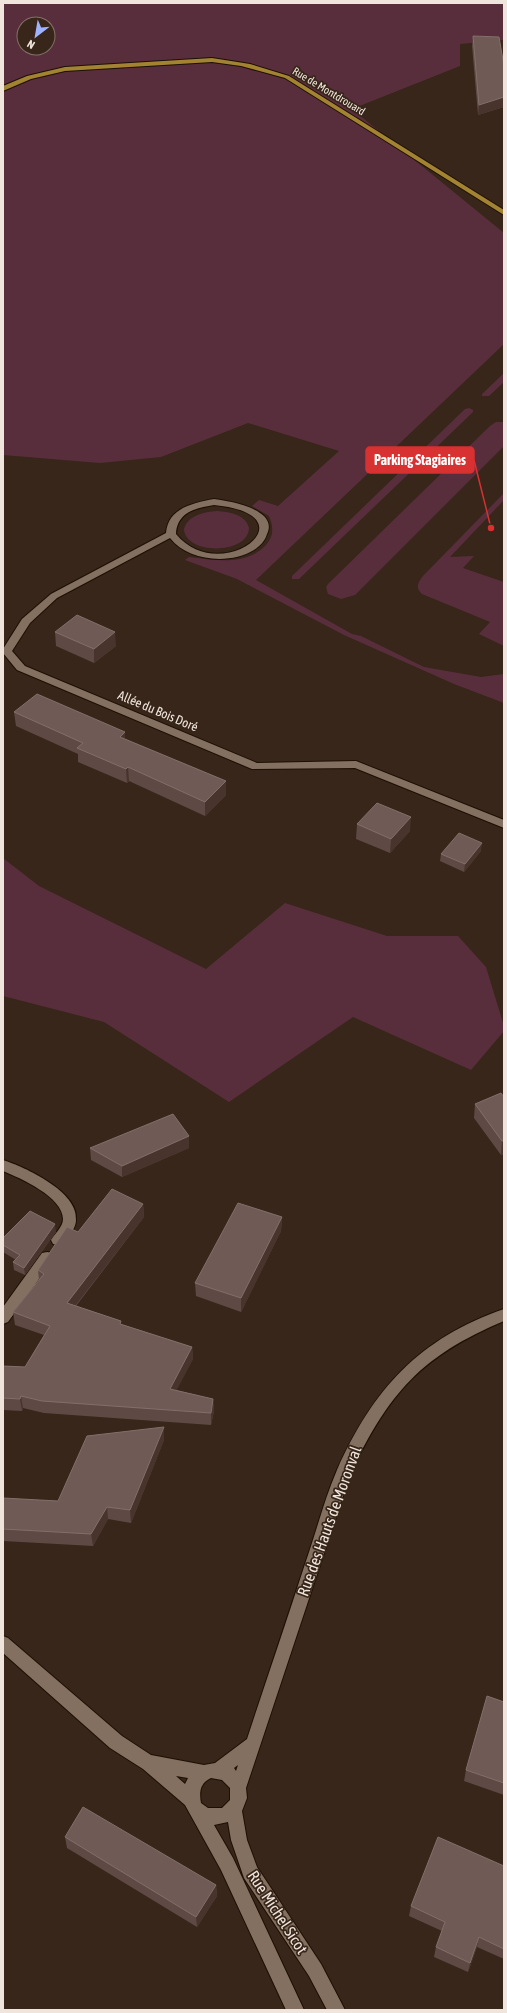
<svg xmlns="http://www.w3.org/2000/svg" width="507" height="2013" viewBox="0 0 507 2013" font-family="'Asap Condensed',sans-serif">
<style>
.green{fill:#592e3c;fill-rule:evenodd}
.lines{fill:none;stroke-linecap:round;stroke-linejoin:round}
.street-casing{stroke:#1e0f04;stroke-width:2}
.secondary-casing{stroke:#1e0f04;stroke-width:2}
.primary-casing{stroke:#1e0f04;stroke-width:2}
.street{fill:#837061;fill-rule:evenodd}
.secondary{fill:#837061;fill-rule:evenodd}
.primary{fill:#a28332;fill-rule:evenodd}
.wall{fill:#5f4944}
.shaded-wall{fill:#48342c}
.building{fill:#6f5a55;stroke:#836f6a}
.labels{text-anchor:middle;dominant-baseline:central;stroke-width:3.5;stroke-linejoin:round;paint-order:stroke}
.far-street-label{font-size:11px;fill:#f0e5dc;stroke:#372619}
.street-label{font-size:13px;fill:#f0e5dc;stroke:#372619}
.near-street-label{font-size:16px;fill:#f0e5dc;stroke:#372619}
.leader{fill:none;stroke:#d73131;stroke-width:1.5}
.callout-dot{fill:#d73131;stroke:#372619;stroke-width:1.5}
.callout{fill:#d73131;stroke:#d73131;stroke-width:1.5}
.callout-label{font-size:14px;text-anchor:middle;font-weight:bold;fill:#fff}
</style>
<rect width="100%" height="100%" fill="#372619"/>
<g class="green">
<path d="M3,3H504V40L460,44V66L352,109L504,233V344L256,580L352,634L361,636L424,667L481,677L504,674V703L454,684L344,635L237,579L185,560L189,557C214,560 243,566 264,547C274,537 274,528 269,516L252,506L259,500L278,506L339,451L248,423L161,457L100,463L3,455ZM24,24H48V48H24Z"/>
<polygon points="504,373 504,382 489,396 482,396 482,394"/>
<polygon points="469,408 473,410 473,412 299,579 292,579 292,576 465,409"/>
<polygon points="496,422 504,422 504,446 355,595 341,599 328,594 326,587 328,584 490,426"/>
<path d="M504,493V500L450,557L474,556L463,568L504,582V646L479,634L490,622L422,594C416,589 417,584 422,577Z"/>
<path d="M217,511C229,512 245,514 249,528C248,555 185,555 184,529C188,515 204,512 217,511Z"/>
<polygon points="3,858 39,886 206,969 285,903 387,936 458,936 486,967 504,1026 504,1031 471,1070 353,1017 229,1102 104,1022 3,996"/>
</g>
<g class="lines">
<defs>
<path id="street" d="M214,499C229,501 279,509 267,534C265,541 260,546 254,550C229,565 188,561 170,538L57,598L30,623L12,651L25,666L257,763L356,761L504,820V828L355,768L252,769L17,670L3,653V649L22,619L51,594L166,533C168,508 193,503 214,499ZM214,505C316,515 220,588 176,534C177,512 196,508 214,505Z"/>
<g id="secondary">
<path d="M3,1160C25,1167 79,1192 76,1220C76,1226 72,1232 68,1237C64,1243 61,1246 53,1244L51,1240C55,1233 63,1227 63,1219C63,1197 20,1178 3,1171Z"/>
<polygon points="47,1252 52,1253 54,1257 52,1261 8,1322 3,1324 3,1307 42,1253"/>
<path d="M504,1309V1321C421,1356 390,1392 351,1472L246,1788L247,1798L242,1811L247,1840L257,1867L321,1964L345,2010H327L309,1976L244,1878L231,1840L228,1822L214,1825L233,1858L304,2010H286L221,1870L185,1805L143,1769L110,1748L3,1653V1636L8,1638L122,1736L151,1755L204,1765L215,1763L247,1739C266,1681 286,1623 305,1564C316,1533 324,1500 337,1470C373,1389 420,1338 504,1309ZM238,1765L236,1771L234,1768ZM176,1776L188,1778L185,1784ZM211,1778L222,1780L230,1788V1800L222,1808H208L201,1803C199,1792 200,1783 211,1778Z"/>
</g>
<polygon id="primary" points="212,58 250,64 289,76 504,210 504,215 285,78 241,66 212,62 65,71 31,79 3,91 3,86 27,76 65,67"/>
</defs>
<use href="#street" class="street-casing"/>
<use href="#secondary" class="secondary-casing"/>
<use href="#primary" class="primary-casing"/>
<use href="#street" class="street"/>
<use href="#secondary" class="secondary"/>
<use href="#primary" class="primary"/>
</g>
<g class="wall">
<polygon points="473,36 504,66 504,107 478,115 472,46"/>
<polygon points="55,632 116,646 94,663 56,646"/>
<polygon points="14,712 125,739 226,781 226,795 205,816 129,781 127,783 78,762 78,754 16,726"/>
<polygon points="357,824 410,831 390,853 356,839"/>
<polygon points="481,851 464,872 440,861 441,854"/>
<polygon points="501,1093 504,1154 501,1155 474,1118 475,1104"/>
<polygon points="90,1148 189,1148 122,1177 91,1160"/>
<polygon points="143,1204 144,1217 76,1306 121,1324 192,1347 193,1359 176,1390 213,1399 214,1411 211,1425 44,1413 23,1408 22,1411 3,1410 3,1366 25,1367 44,1335 15,1325 13,1312 39,1280 38,1270 78,1232"/>
<polygon points="282,1217 281,1231 241,1312 196,1296 195,1283"/>
<polygon points="56,1232 25,1275 14,1270 13,1262 16,1260 3,1252 3,1238"/>
<polygon points="164,1440 131,1523 108,1519 93,1546 3,1541 3,1498 58,1501"/>
<polygon points="504,1702 504,1795 464,1781 466,1770"/>
<polygon points="65,1837 216,1885 217,1896 197,1927 67,1848"/>
<polygon points="504,1866 504,1959 477,1947 468,1972 434,1957 436,1947 442,1931 409,1916 411,1906"/>
</g>
<g class="shaded-wall">
<polygon points="504,97 504,107 478,115 479,105"/>
<polygon points="115,632 116,646 94,663 94,649"/>
<polygon points="125,732 125,746 120,737"/>
<polygon points="128,767 129,781 127,783 126,769"/>
<polygon points="226,781 226,795 205,816 205,802"/>
<polygon points="411,817 410,831 390,853 391,839"/>
<polygon points="482,843 481,851 464,872 465,864"/>
<polygon points="189,1136 189,1148 122,1177 122,1166"/>
<polygon points="502,1141 504,1141 504,1154 501,1155"/>
<polygon points="143,1204 144,1217 68,1315 67,1303"/>
<polygon points="282,1217 281,1231 241,1312 241,1298"/>
<polygon points="55,1224 56,1232 25,1275 24,1268"/>
<polygon points="192,1347 193,1359 171,1401 170,1389"/>
<polygon points="21,1396 23,1408 22,1411 20,1399"/>
<polygon points="213,1399 214,1411 211,1425 211,1413"/>
<polygon points="164,1427 164,1440 131,1523 130,1510"/>
<polygon points="107,1507 108,1519 93,1546 91,1534"/>
<polygon points="216,1885 217,1896 197,1927 196,1917"/>
<polygon points="479,1937 477,1947 468,1972 470,1963"/>
</g>
<g class="building">
<polygon points="473,36 499,37 504,66 504,97 479,105"/>
<polygon points="77,615 115,632 94,649 55,632"/>
<polygon points="37,694 125,732 120,737 226,781 205,802 128,767 126,769 77,748 83,743 14,712"/>
<polygon points="377,803 411,817 391,839 357,824"/>
<polygon points="459,833 482,843 465,864 441,854"/>
<polygon points="501,1093 504,1097 504,1141 502,1141 475,1104"/>
<polygon points="173,1114 189,1136 122,1166 90,1148"/>
<polygon points="112,1189 143,1204 67,1303 121,1321 120,1324 192,1347 170,1389 213,1399 211,1413 42,1401 21,1396 20,1399 3,1398 3,1366 25,1367 50,1326 13,1312 44,1274 38,1270 67,1227 78,1232"/>
<polygon points="238,1203 282,1217 241,1298 195,1283"/>
<polygon points="30,1211 55,1224 24,1268 13,1262 20,1255 3,1245 3,1238"/>
<polygon points="164,1427 130,1510 107,1507 91,1534 3,1529 3,1498 58,1501 87,1436"/>
<polygon points="487,1696 504,1702 504,1783 466,1770"/>
<polygon points="83,1807 216,1885 196,1917 65,1837"/>
<polygon points="438,1837 504,1866 504,1949 479,1937 470,1963 436,1947 445,1922 411,1906"/>
</g>
<g class="labels">
<g class="far-street-label">
<text transform="translate(329 91) rotate(31)">Rue de Montdrouard</text>
</g>
<g class="street-label">
<text transform="translate(158 711) rotate(23)">Allée du Bois Doré</text>
</g>
<g class="near-street-label">
<text transform="translate(329 1521) rotate(-70)">Rue des Hauts de Moronval</text>
<text transform="translate(278 1912) rotate(57)">Rue Michel Sicot</text>
</g>
</g>
<path class="leader" d="M491 528L474 460"/>
<circle class="callout-dot" cx="491" cy="528" r="4"/>
<rect class="callout" x="366" y="447" width="108" height="26" rx="4"/>
<g class="callout-label">
<text x="420" y="465">Parking Stagiaires</text>
</g>
<rect width="507" height="2013" fill="none" stroke="#f0e5dc" stroke-width="8"/>
<g transform="translate(36 36) rotate(211)"><circle r="19" fill="#372619" stroke="#817267"/>
<path d="M0-3L7 15L0 10L-7 15Z" fill="#a0b3fd"/>
<text y="-6" font-size="11" font-weight="bold" text-anchor="middle" fill="#f0e5dc">N</text>
</g>
</svg>
